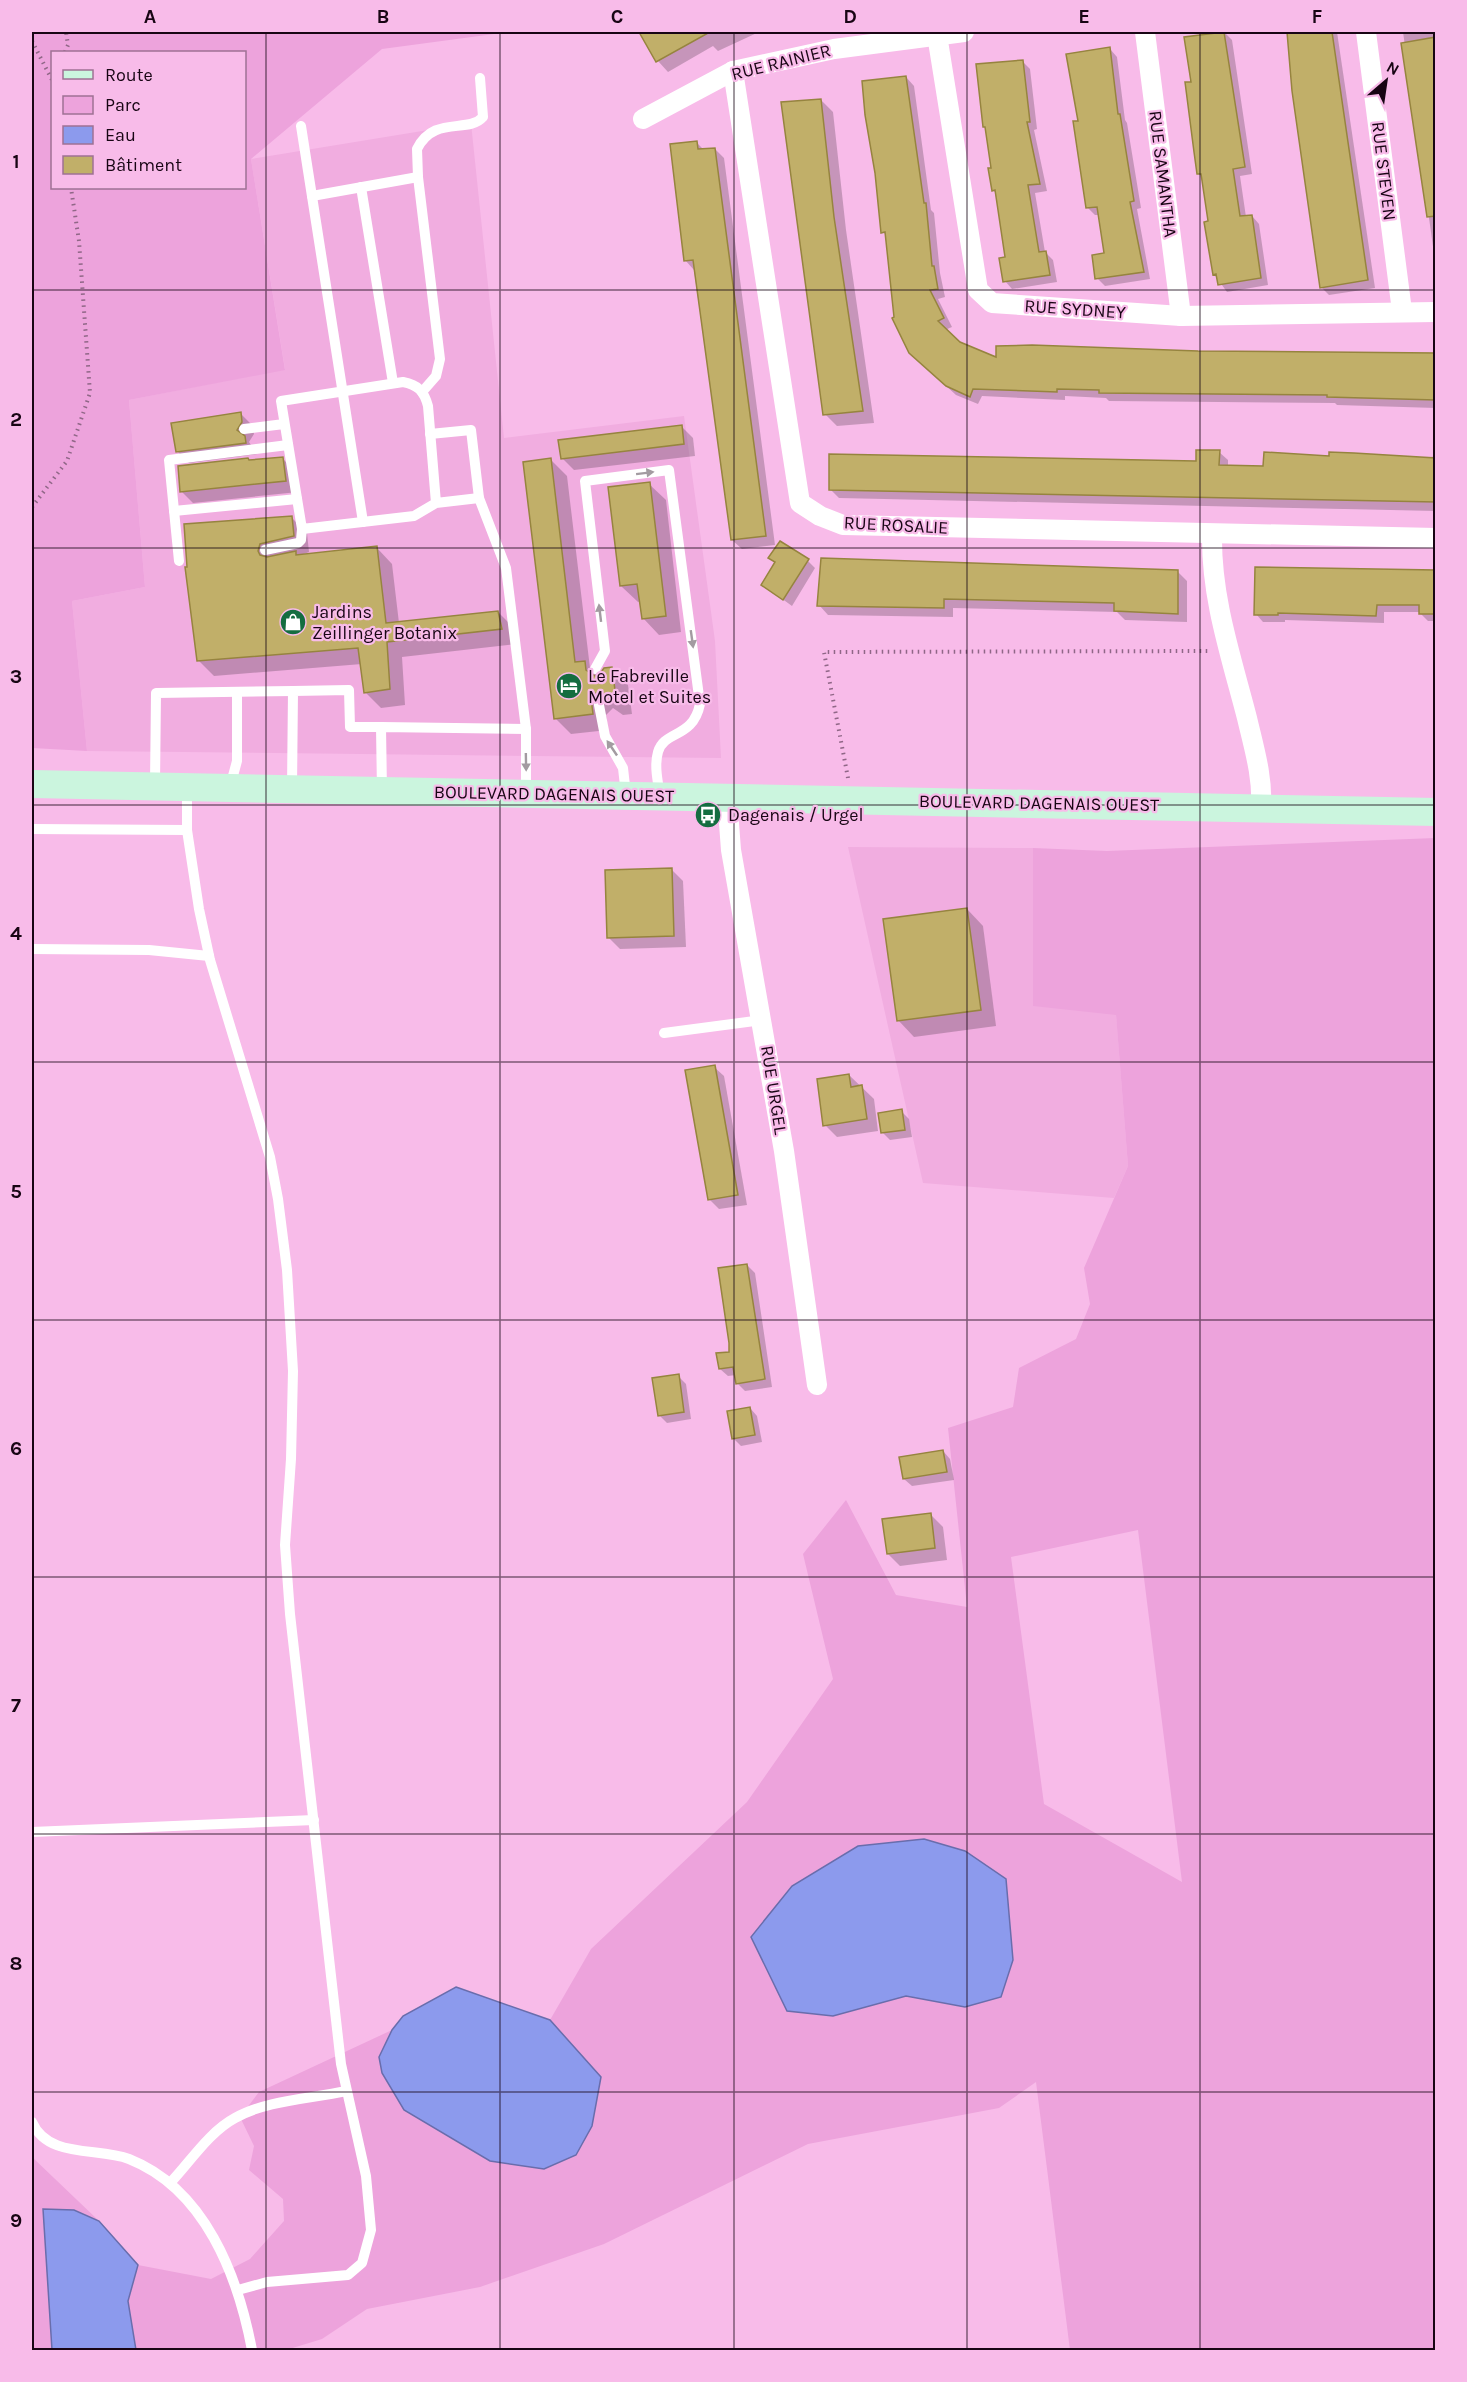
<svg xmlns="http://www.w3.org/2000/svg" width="1467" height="2382" viewBox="0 0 1467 2382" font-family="Karla,sans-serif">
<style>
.built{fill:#f1ade0}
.green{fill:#eda3dc;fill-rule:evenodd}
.water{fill:#8c9aed;stroke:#696dac;stroke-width:1.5}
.shadow{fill:#0003}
.building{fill:#c1af69;stroke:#96843f;stroke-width:1.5}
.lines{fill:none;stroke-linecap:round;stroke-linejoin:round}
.path{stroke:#906787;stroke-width:4;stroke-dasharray:1.5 4.5;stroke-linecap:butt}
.service{stroke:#fff;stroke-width:10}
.minor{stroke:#fff;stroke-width:20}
.secondary{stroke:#cbf5de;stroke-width:28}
.oneway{fill:#a39ba1}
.grid{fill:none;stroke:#180514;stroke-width:1.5;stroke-opacity:0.55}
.labels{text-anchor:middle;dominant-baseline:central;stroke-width:4.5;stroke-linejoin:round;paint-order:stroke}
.street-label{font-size:18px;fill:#180514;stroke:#f8bbe9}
.poi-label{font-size:18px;fill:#180514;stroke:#f8bbe9;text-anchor:start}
.neatline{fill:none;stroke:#180514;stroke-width:2}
.grid-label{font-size:20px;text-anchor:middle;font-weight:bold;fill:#180514}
</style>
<rect width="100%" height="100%" fill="#f8bbe9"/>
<g class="built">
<polygon points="471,123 504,438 684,416 715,641 721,758 87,751 72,601 145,587 129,400 285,369 251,159"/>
<polygon points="848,847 1033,848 1033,1005 1116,1014 1128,1166 1114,1198 923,1183"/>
</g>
<g class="green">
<path d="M32,32H509L382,49L251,159L285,370L129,400L145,587L72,601L87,751L32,748ZM52,52H244V188H52Z"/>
<path d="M1435,838V2350H1070L1036,2082L999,2108L808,2144L604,2244L480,2287L367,2309L322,2339L286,2350H136L128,2301L138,2265L211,2279L250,2259L284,2221L283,2199L249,2170L254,2146L240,2117L259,2092L392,2030L379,2057L382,2073L601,2077L550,2020L591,1949L747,1802L833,1679L803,1554L846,1500L896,1595L967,1607L948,1428L1013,1407L1019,1368L1076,1339L1090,1304L1084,1268L1128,1166L1116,1015L1033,1006V848L1107,851ZM1138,1530L1182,1882L1044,1804L1011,1557ZM752,1937L965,2007L906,1996L833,2016Z"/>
<polygon points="32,2157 99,2221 74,2210 51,2344 52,2350 32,2350"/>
</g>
<g class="water">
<polygon points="924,1839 965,1851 1006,1879 1013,1960 1001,1997 965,2007 906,1996 833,2016 787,2011 751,1937 792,1886 858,1846"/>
<polygon points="456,1987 550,2020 601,2077 592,2126 576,2155 544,2169 490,2161 404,2110 382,2073 379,2057 392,2030 403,2016"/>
<polygon points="43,2209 74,2210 99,2221 138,2265 128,2301 136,2350 52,2350"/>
</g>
<g class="shadow">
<polygon points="640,32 759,32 718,51 713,46 668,72 658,61"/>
<polygon points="1224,32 1232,40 1252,174 1240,176 1246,217 1252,216 1259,224 1268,285 1227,292 1214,274 1203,178 1199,173 1193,83"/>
<polygon points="1289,32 1337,32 1375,288 1329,295 1321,287"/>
<polygon points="1403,32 1436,32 1436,268"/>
<polygon points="1110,49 1117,57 1125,120 1127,123 1141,208 1137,209 1150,279 1105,286 1097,278 1106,254 1100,215 1095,215 1088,208 1079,122"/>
<polygon points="1022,61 1030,69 1037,129 1034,130 1047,191 1035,193 1045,252 1053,260 1057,282 1012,289 1005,281 1007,258 997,194 993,190 987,129 984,126"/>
<polygon points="906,77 914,86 931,210 934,213 940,273 945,297 938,299 952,327 945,330 960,343 998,360 1198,353 1436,354 1436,408 1337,405 1335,403 1109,401 1106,398 1065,396 1065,400 982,396 978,404 956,395 919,361 896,318 887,236 883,232"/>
<polygon points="821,100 833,112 846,230 874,423 837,426 825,414"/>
<polygon points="696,142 704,150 715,149 724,158 775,545 742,549 732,540 694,270 685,260"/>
<polygon points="240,413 252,425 254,434 249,442 257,454 189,463 177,451"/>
<polygon points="681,426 693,438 695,456 574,470 562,458"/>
<polygon points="1219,452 1228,460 1228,467 1265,468 1431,460 1431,457 1436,456 1436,511 839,498 830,489 1198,463"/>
<polygon points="282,458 294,470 298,492 193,503 181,491 250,462"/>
<polygon points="551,460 567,476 590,668 599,677 612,669 628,685 632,714 623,715 613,708 606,715 608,730 571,734 555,718"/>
<polygon points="649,484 666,500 681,632 659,635 643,618 641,601 638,602 621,586"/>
<polygon points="292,518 307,533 309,552 299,556 377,548 392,564 399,623 498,612 514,628 517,644 402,657 405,705 381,708 365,692 362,664 214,676 198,660 187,568"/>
<polygon points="770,558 808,561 815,568 792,606 763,585 776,564"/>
<polygon points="1178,572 1187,581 1187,622 1125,620 1117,612 953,608 953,617 828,615 819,605"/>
<polygon points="1436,573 1436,621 1428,621 1419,612 1384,612 1384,623 1285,620 1285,622 1263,622 1256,614"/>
<polygon points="671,869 683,881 686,947 620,949 608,937"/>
<polygon points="967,909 983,926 996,1026 914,1037 898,1020"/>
<polygon points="714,1067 724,1076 747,1205 719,1209 709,1199"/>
<polygon points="849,1075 874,1099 878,1131 837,1137 825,1125"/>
<polygon points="901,1111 909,1119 912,1137 890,1140 883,1133"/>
<polygon points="747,1265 755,1273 772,1387 745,1391 737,1383 736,1375 728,1376 720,1369 731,1353"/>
<polygon points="678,1376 686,1384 691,1419 667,1423 659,1415"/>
<polygon points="750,1408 757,1416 762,1442 741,1446 733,1438"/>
<polygon points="943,1451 950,1459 954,1480 912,1486 904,1479"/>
<polygon points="931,1515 943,1527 947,1560 900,1566 888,1554"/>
</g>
<g class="building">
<polygon points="639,32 710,32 656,62"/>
<polygon points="1224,32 1245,167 1233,169 1240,216 1252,215 1261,278 1218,285 1216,274 1213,275 1204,222 1208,221 1201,174 1197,174 1194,152 1185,82 1191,82 1184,37"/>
<polygon points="1287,32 1332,32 1368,280 1320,288 1292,91"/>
<polygon points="1436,37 1436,216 1427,217 1401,43"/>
<polygon points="1110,47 1118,114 1120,114 1134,201 1130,202 1144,272 1095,279 1092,255 1104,253 1097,207 1086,208 1073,121 1078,121 1066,54"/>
<polygon points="1023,60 1030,122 1027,122 1040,184 1028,185 1039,252 1046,251 1050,275 1003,282 999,258 1005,257 995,190 992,191 988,168 991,168 985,127 983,127 976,64"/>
<polygon points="906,76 924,203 926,203 932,266 934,266 938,289 930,290 944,318 938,321 960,342 996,357 996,346 1032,345 1198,351 1436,353 1436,400 1327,397 1327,395 1099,393 1099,390 1057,389 1057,392 973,389 970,397 946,386 909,353 892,318 894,317 885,232 881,233 875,173 865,115 862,81"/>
<polygon points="821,99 834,217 863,411 823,415 781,102"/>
<polygon points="697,141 698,149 715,148 766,536 731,540 693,260 684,261 670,144"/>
<polygon points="241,412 242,422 237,430 245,436 246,443 176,452 171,423"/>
<polygon points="682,425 684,444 561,459 558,440"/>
<polygon points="1196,450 1220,450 1219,465 1263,466 1264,452 1329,456 1329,452 1354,453 1436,458 1436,502 829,490 829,454 1196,461"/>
<polygon points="283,457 286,481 180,492 178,466 248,458 249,460"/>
<polygon points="551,458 575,662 585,661 586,670 595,676 599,675 604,668 612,667 616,698 606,700 603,695 596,693 591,698 593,714 554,719 523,462"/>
<polygon points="650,482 666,616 642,619 637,584 620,586 608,487"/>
<polygon points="292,516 294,536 260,544 258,551 260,555 267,557 296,551 296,555 377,546 386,623 498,611 502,629 387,642 390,689 364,693 358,648 197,661 185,567 187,567 184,524"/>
<polygon points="780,541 809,559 783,600 761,585 775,562 768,558"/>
<polygon points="821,558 1178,570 1178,614 1114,611 1114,603 944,599 944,608 817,606"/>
<polygon points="1255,567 1436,570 1436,614 1419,614 1419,605 1377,605 1376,616 1278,613 1278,615 1254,615"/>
<polygon points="672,868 674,936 607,938 605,870"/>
<polygon points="967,908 981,1010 897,1021 883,919"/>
<polygon points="715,1065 738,1195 708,1200 685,1070"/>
<polygon points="849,1074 851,1087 862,1085 867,1119 823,1126 817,1079"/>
<polygon points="902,1109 905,1130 881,1133 878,1113"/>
<polygon points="747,1264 765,1379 736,1384 733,1367 719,1369 716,1353 729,1352 729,1343 718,1268"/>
<polygon points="679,1374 684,1412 658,1416 652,1378"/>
<polygon points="750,1407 755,1435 732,1439 727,1411"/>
<polygon points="943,1450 947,1472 903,1479 899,1457"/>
<polygon points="931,1513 935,1548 887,1554 882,1519"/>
</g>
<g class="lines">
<g class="path">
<polyline points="32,41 52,80"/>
<polyline points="65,52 68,45 66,32"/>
<polyline points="32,507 67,461 90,393 79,241 71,188"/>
<polyline points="848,778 824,652 1210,651"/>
</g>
<g class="service">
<polyline points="301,126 363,522"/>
<polyline points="361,187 393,383"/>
<polyline points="312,196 418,177"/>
<path d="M422,392L436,376L440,359L418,177L417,149C434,115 468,134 483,117L480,78"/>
<polyline points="244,429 284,424"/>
<polyline points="430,434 471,430 479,498 506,568 526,729 526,794"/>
<path d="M436,503L428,406C424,391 418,385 403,382L281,401L302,529L414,516L436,503L479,498"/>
<polyline points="174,511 297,499"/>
<polyline points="265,550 298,543 301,540 302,529"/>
<polyline points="179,561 169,460 288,445"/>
<path d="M595,669L605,651L585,481L669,470L700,704C693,739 664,730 658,752C654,766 658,782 660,796"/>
<polyline points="598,700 605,736 623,768 626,795"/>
<polyline points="155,784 156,693 293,691"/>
<polyline points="230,787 237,761 237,692"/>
<polyline points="292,788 293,691 349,690 350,727 381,727"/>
<polyline points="382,791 381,727 526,729"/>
<polyline points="32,829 187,830 187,788"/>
<polyline points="187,830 199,909 210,960 270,1157 278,1199 287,1270 293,1371 291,1459 285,1545 290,1614 341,2064 366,2176 371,2230 362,2263 348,2275 267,2282 238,2290"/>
<polyline points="32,949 149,950 209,956"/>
<polyline points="664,1033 762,1020"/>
<polyline points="32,1832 314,1820"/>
<path d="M32,2122C48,2159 98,2147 129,2159C205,2189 238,2276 252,2350"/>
<path d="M170,2183C190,2162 209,2132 235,2118C267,2100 310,2099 346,2091"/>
</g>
<g class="minor">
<polyline points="1145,32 1181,316"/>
<polyline points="1366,32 1402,311"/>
<polyline points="937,35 978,290 992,303 1181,316 1436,312"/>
<polyline points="733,71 800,503 820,516 843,525 1436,538"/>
<polyline points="643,119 733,71 834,49 964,32"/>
<path d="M1212,534C1211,598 1231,656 1247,718C1254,748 1263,777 1261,808"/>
<polyline points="727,797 731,850 784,1151 817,1385"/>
</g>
<polyline class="secondary" points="32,784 1436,812"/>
</g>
<defs><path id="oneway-solid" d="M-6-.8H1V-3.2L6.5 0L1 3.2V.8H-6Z" transform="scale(1.5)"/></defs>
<g class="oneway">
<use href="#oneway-solid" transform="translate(645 473) rotate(-7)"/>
<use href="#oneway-solid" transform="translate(600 613) rotate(-97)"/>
<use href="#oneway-solid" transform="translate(692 639) rotate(82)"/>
<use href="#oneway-solid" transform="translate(612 748) rotate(-124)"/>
<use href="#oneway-solid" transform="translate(526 762) rotate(89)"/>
</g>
<path class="grid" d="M266,32V2350M500,32V2350M734,32V2350M967,32V2350M1200,32V2350M32,290H1436M32,548H1436M32,805H1436M32,1062H1436M32,1320H1436M32,1577H1436M32,1834H1436M32,2092H1436"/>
<defs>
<symbol id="shop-disc" viewBox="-11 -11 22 22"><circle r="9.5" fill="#146d40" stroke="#f8bbe9"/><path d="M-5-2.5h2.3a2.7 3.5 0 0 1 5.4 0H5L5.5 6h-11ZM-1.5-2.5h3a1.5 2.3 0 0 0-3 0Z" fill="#fff"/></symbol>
<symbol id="hotel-disc" viewBox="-11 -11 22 22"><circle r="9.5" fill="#146d40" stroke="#f8bbe9"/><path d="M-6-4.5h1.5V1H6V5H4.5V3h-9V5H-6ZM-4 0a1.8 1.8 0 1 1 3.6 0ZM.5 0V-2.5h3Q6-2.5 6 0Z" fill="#fff"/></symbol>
<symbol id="bus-disc" viewBox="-11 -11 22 22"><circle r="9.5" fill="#146d40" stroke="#f8bbe9"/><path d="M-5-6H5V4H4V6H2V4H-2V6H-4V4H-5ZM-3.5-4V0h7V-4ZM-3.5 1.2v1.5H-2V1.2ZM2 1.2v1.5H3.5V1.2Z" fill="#fff"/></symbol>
</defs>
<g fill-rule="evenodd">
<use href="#shop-disc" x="278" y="607" width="30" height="30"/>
<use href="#hotel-disc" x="554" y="671" width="30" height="30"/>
<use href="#bus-disc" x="693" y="800" width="30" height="30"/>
</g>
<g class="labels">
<g class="street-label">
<text transform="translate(781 62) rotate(-14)">RUE RAINIER</text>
<text transform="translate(1384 171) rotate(83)">RUE STEVEN</text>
<text transform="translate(1163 174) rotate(83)">RUE SAMANTHA</text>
<text transform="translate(1075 309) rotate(4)">RUE SYDNEY</text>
<text transform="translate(896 525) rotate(3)">RUE ROSALIE</text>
<text transform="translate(554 794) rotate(1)">BOULEVARD DAGENAIS OUEST</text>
<text transform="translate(1039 803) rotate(1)">BOULEVARD DAGENAIS OUEST</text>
<text transform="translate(774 1090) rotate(81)">RUE URGEL</text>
</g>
<g class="poi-label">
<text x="312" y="612">Jardins<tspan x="312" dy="21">Zeillinger Botanix</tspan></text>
<text x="588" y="676">Le Fabreville<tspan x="588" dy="21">Motel et Suites</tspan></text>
<text x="728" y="815">Dagenais / Urgel</text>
</g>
</g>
<rect width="1467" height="2382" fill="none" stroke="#f8bbe9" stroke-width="66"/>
<rect x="51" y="51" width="195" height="138" fill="#f8bbe9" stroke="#9e7294" stroke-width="1.5"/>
<rect x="63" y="70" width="30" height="9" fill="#cbf5de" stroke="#9e7294" stroke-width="1.5"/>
<text x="105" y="81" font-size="18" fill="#180514">Route</text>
<rect x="63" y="96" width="30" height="18" fill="#eda3dc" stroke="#9e7294" stroke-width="1.5"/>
<text x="105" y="111" font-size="18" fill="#180514">Parc</text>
<rect x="63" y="126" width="30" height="18" fill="#8c9aed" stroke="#9e7294" stroke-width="1.5"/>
<text x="105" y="141" font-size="18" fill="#180514">Eau</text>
<rect x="63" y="156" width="30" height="18" fill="#c1af69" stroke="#9e7294" stroke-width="1.5"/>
<text x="105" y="171" font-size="18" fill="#180514">Bâtiment</text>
<g transform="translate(1386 81) rotate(29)" stroke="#f8bbe9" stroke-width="4.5" paint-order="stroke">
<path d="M0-4.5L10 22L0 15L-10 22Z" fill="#180514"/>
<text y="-9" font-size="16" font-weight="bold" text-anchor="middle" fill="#180514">N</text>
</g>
<rect x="33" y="33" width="1401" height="2316" class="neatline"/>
<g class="grid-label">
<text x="150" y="23">A</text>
<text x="383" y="23">B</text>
<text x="617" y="23">C</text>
<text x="850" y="23">D</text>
<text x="1084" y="23">E</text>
<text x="1317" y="23">F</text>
<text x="16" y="168">1</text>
<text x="16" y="426">2</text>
<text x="16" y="683">3</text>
<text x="16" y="940">4</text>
<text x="16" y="1198">5</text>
<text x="16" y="1455">6</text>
<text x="16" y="1712">7</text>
<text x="16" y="1970">8</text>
<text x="16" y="2227">9</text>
</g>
</svg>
